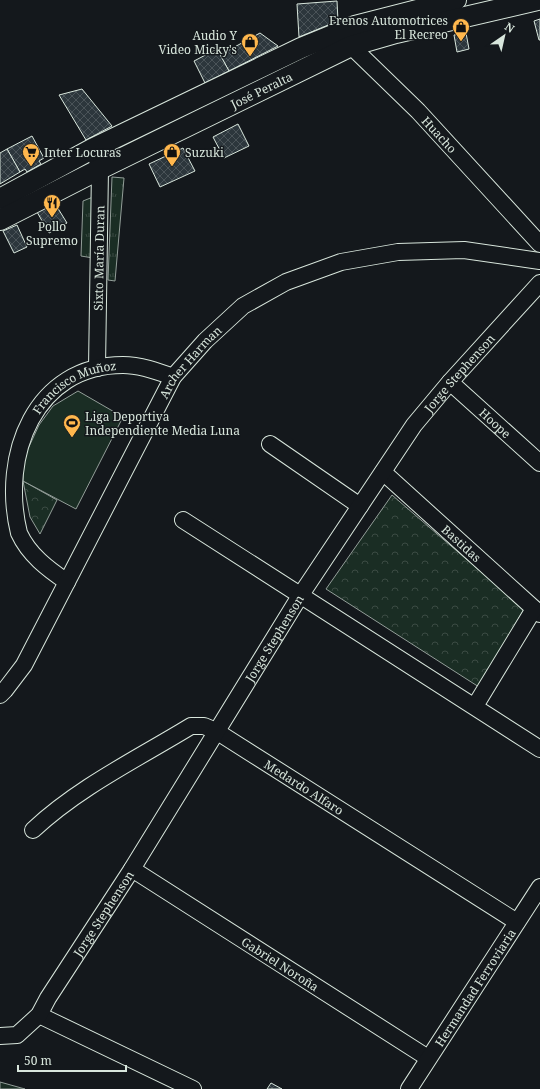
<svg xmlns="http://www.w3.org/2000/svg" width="540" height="1089" viewBox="0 0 540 1089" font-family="'Noto Serif',serif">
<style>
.grass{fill:url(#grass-tufts);stroke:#939e99}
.forest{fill:url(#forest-crowns);stroke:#939e99}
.pitch{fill:#1a2d24;stroke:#939e99}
.building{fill:url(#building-cross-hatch);stroke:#d8e6dc}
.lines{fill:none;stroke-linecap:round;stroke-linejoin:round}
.minor-casing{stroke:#d8e6dc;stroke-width:18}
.major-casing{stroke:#d8e6dc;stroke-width:22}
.minor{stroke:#14181c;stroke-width:16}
.major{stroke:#14181c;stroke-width:20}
.labels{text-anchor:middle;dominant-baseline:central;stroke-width:3;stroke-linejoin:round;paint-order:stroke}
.poi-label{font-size:12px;fill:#d8e6dc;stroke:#14181c;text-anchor:start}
.street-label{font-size:12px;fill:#d8e6dc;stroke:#14181c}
</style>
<defs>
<pattern id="grass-tufts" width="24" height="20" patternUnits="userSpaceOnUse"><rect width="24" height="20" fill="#1a2d24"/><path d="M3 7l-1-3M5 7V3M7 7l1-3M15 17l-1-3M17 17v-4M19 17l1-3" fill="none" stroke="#3b4b43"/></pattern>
<pattern id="forest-crowns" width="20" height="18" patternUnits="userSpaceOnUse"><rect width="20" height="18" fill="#1a2d24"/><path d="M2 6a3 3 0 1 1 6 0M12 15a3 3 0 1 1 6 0" fill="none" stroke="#3b4b43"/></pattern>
<pattern id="building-cross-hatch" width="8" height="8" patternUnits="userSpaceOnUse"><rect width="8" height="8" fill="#2c363c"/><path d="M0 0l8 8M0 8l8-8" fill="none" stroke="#4a5358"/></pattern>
</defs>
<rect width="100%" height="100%" fill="#14181c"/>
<g class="grass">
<polygon points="112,177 124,178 115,281 108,280"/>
<polygon points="93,197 93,258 81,256 83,201"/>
</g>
<g class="forest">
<polygon points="23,481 57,500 40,534 30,517"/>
<polygon points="392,495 524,609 479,687 326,589"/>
</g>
<g class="pitch">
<polygon points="78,391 123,417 76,509 23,481 23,465 27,451 39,425 53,406"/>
<polygon points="0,1082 25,1089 0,1089"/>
</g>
<g class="building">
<polygon points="337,1 338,21 299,37 297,4"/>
<polygon points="540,19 540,40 539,40 534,21"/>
<polygon points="260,33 278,46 229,71 220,55"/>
<polygon points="466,33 469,49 457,52 454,35"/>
<polygon points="217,49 229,71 205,83 194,61"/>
<polygon points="82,89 112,126 86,140 59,95"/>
<polygon points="238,124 249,146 224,158 213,137"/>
<polygon points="32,136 44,158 39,161 41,164 27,172 25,169 20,172 7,149"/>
<polygon points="183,148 195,171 160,187 149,164"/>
<polygon points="7,149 20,172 0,184 0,153"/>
<polygon points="54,202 67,223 49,233 37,212"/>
<polygon points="17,225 27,247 14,253 3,231"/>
<polygon points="271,1083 282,1089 267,1089"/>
</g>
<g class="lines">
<defs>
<g id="minor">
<path id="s1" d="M342,42L351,46L418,111L540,244"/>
<polyline points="97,160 100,169 97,368"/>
<path id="s2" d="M450,382L540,463"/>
<polyline points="270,444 360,506"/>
<path id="s3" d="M383,472L540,614"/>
<polyline points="183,520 540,749"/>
<path id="s4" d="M67,582C48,569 29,555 19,533C0,455 35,365 123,365C140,365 157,371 173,377"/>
<path id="s5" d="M0,695L5,690L24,665L173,377L205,341L243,306L286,282L341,262L398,252L464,250L540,261"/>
<polyline points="475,706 534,609"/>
<path id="s6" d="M33,830C79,787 137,759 191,726H204L216,731L517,922"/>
<path id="s7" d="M132,869L428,1058"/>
<polyline points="39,1015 193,1089"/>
<path id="s8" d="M0,1036L17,1035L39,1015L48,998L132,869L300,596L414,425L450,382L540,283"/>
<path id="s9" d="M409,1089L540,887"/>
</g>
<g id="major">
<polyline points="0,199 92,149 301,48 355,26 456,0"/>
<path id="s10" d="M0,220L100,169L351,46L396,33L538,0"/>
</g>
</defs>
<use href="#minor" class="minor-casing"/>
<use href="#major" class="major-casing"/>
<use href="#minor" class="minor"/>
<use href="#major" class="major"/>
</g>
<defs>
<symbol id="shop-pin" viewBox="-11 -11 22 30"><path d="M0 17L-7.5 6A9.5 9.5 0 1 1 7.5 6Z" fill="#ffb74d" stroke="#14181c"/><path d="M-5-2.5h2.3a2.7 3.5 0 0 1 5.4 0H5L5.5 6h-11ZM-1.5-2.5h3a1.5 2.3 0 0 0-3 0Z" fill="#111"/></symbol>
<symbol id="supermarket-pin" viewBox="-11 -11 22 30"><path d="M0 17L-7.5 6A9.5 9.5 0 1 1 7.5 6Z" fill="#ffb74d" stroke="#14181c"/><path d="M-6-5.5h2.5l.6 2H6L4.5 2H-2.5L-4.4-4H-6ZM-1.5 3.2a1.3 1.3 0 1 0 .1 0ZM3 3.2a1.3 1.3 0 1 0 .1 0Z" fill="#111"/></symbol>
<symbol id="restaurant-pin" viewBox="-11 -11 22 30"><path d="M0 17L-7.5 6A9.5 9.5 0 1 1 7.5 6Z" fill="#ffb74d" stroke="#14181c"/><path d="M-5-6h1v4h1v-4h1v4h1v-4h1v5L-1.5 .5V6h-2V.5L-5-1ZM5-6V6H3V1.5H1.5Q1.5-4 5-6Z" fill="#111"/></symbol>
<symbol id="stadium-pin" viewBox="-11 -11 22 30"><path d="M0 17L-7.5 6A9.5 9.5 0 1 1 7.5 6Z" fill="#ffb74d" stroke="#14181c"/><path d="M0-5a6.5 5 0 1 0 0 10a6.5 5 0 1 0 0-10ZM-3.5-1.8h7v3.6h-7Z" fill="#111"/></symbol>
</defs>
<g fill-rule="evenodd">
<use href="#shop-pin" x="451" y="17" width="20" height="27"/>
<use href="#shop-pin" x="240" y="32" width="20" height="27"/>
<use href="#supermarket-pin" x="21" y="142" width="20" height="27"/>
<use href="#shop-pin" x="162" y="142" width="20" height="27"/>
<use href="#restaurant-pin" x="42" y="193" width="20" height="27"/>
<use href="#stadium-pin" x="62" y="413" width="20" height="27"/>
</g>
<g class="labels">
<g class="poi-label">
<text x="448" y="20" text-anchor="end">Frenos Automotrices<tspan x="448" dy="14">El Recreo</tspan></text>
<text x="237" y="35" text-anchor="end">Audio Y<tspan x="237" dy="14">Video Micky's</tspan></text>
<text x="44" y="152">Inter Locuras</text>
<text x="185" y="152">Suzuki</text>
<text x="52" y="226" text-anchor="middle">Pollo<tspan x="52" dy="14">Supremo</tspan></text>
<text x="85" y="416">Liga Deportiva<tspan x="85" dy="14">Independiente Media Luna</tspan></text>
</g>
<g class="street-label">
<text stroke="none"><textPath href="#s10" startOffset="292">José Peralta</textPath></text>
<text stroke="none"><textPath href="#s1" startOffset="135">Huacho</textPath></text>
<text transform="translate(99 258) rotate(-89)">Sixto María Duran</text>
<text stroke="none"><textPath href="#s5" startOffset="385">Archer Harman</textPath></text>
<text stroke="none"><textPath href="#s8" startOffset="815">Jorge Stephenson</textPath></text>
<text stroke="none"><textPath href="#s4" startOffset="243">Francisco Muñoz</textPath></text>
<text stroke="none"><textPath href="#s2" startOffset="61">Hoope</textPath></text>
<text stroke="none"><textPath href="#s3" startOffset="106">Bastidas</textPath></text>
<text stroke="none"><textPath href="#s8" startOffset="491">Jorge Stephenson</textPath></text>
<text stroke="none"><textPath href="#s6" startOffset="320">Medardo Alfaro</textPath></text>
<text stroke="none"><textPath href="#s8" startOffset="167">Jorge Stephenson</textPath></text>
<text stroke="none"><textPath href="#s7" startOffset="176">Gabriel Noroña</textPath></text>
<text stroke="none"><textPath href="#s9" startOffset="121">Hermandad Ferroviaria</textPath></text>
</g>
</g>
<g transform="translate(504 36) rotate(34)" stroke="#14181c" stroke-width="3" paint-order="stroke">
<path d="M0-3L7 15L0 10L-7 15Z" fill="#d8e6dc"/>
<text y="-6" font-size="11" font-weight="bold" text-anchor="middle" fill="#d8e6dc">N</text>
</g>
<path d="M18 1065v6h108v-6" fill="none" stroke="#d8e6dc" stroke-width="2"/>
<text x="24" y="1065" font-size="12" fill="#d8e6dc" stroke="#14181c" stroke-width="3" paint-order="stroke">50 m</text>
</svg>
